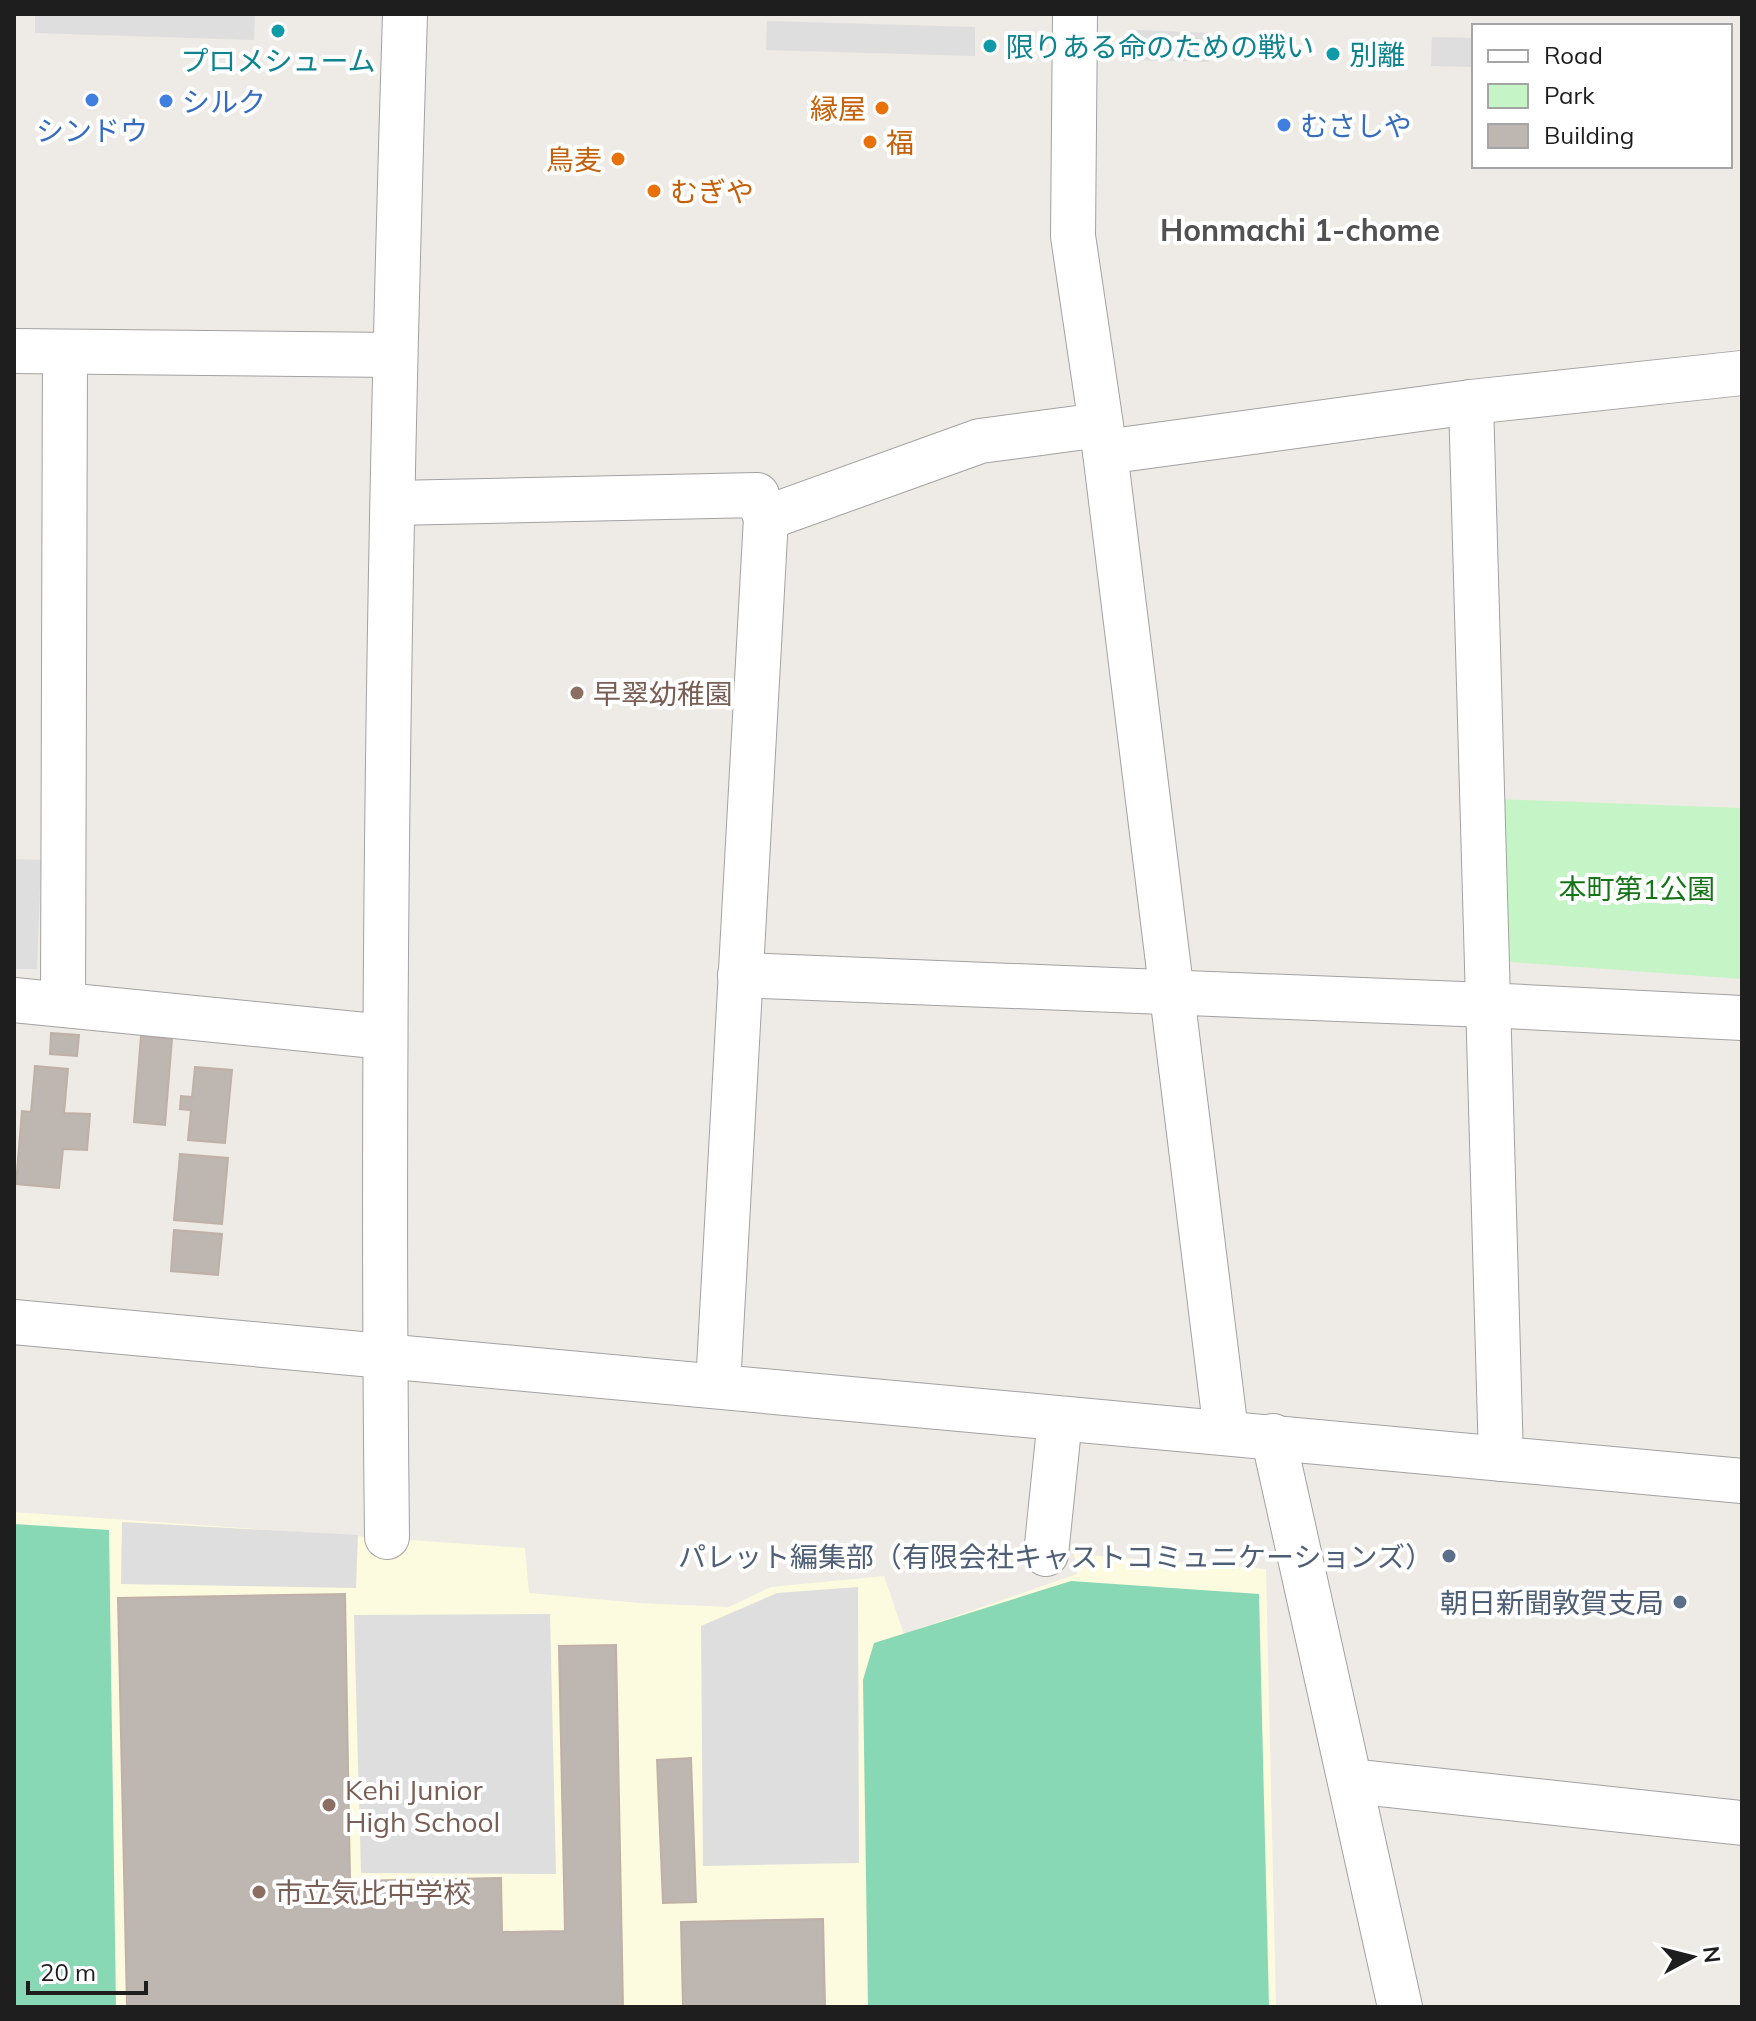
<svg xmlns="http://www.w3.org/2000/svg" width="1756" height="2021" viewBox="0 0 1756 2021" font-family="Mulish,'Noto Sans JP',sans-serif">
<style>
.education{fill:#fcfbdf}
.park{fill:#c5f5c6}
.pitch{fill:#88d7b5}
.parking{fill:#dedede}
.building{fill:#beb6b1;stroke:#bfb1a8;stroke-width:2}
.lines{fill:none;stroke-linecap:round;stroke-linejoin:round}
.minor-casing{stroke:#a2a2a2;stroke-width:46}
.tertiary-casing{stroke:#a2a2a2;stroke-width:46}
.minor{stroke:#fff;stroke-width:44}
.tertiary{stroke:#fff;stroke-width:44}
.culture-dot{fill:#0f9aa8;stroke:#fff;stroke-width:3}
.shop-dot{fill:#3f7fe0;stroke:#fff;stroke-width:3}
.food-dot{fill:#e8710a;stroke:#fff;stroke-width:3}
.education-dot{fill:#8d6e63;stroke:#fff;stroke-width:3}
.service-dot{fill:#5c6f8a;stroke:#fff;stroke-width:3}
.labels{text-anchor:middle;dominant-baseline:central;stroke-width:8;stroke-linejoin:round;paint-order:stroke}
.culture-label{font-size:28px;fill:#0d838f;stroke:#fff;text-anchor:start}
.shop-label{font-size:28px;fill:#366cbe;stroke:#fff;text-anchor:start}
.food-label{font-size:28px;fill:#c56008;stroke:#fff;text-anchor:end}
.education-label{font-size:28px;fill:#785e54;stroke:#fff;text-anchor:start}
.park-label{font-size:28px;fill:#147417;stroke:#fff}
.service-label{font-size:28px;fill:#4e5e75;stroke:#fff;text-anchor:end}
.neighbourhood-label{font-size:30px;font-weight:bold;fill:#515151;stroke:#fff}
</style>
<rect width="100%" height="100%" fill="#eeeae5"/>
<polygon class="education" points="14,1512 525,1548 529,1593 640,1603 729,1607 771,1587 884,1576 904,1634 1077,1574 1074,1554 1266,1569 1276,2007 14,2007"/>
<polygon class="park" points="1495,799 1742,808 1742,979 1511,962 1502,949"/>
<g class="pitch">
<polygon points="14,1524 109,1530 116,2007 14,2007"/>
<polygon points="1071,1581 1259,1594 1269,2007 868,2007 863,1680 874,1643"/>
</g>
<g class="parking">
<polygon points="35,14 255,14 254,40 35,33"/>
<polygon points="767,21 975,27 975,56 766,50"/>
<polygon points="1136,30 1211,33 1209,62 1135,60"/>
<polygon points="1432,37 1474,38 1474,67 1431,66"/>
<polygon points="14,859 41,860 37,969 14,969"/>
<polygon points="122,1522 358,1535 356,1588 121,1584"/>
<polygon points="858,1587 859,1863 703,1866 701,1626 777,1593"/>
<polygon points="550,1614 556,1874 361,1873 354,1615"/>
</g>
<g class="building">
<polygon points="51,1033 79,1035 77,1056 50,1054"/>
<polygon points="141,1036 172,1039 165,1125 134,1122"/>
<polygon points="35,1066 68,1069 64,1113 90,1114 87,1150 63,1149 59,1188 16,1184 22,1111 31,1112"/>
<polygon points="195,1067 232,1070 225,1143 188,1140 191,1110 180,1109 181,1096 192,1097"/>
<polygon points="180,1154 228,1158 222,1224 174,1220"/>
<polygon points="174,1230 222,1234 218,1275 171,1271"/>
<polygon points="345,1594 350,1881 501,1878 502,1932 565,1931 559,1646 616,1645 623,2007 127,2007 118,1598"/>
<polygon points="691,1758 696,1902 663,1903 657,1760"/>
<polygon points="823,1919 825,2007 683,2007 681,1922"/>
</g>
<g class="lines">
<defs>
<g id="minor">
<polyline points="1075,14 1073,236 1105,452 1226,1432"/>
<polyline points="14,351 394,355"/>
<polyline points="1471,402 1501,1459"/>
<polyline points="1105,452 1471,402 1742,373"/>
<polyline points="393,503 757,495 766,518 718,1386"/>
<polyline points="766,518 980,441 1100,425"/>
<polyline points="740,975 1486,1005 1742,1018"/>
<polyline points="14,1000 385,1037"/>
<polyline points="63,1004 65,352"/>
<polyline points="1273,1436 1400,2007"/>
<path d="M387,1537C381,1029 389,521 405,14"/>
<polyline points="1046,1554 1060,1419"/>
<polyline points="1351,1781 1742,1823"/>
</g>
<polyline id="tertiary" points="14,1322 1742,1481"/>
</defs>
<use href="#minor" class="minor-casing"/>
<use href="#tertiary" class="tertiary-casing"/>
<use href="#minor" class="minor"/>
<use href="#tertiary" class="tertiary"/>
</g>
<g class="culture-dot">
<circle cx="278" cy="31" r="8"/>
<circle cx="990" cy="46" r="8"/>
<circle cx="1333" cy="54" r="8"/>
</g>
<g class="shop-dot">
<circle cx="92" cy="100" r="8"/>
<circle cx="166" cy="101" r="8"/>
<circle cx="1284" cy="125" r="8"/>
</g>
<g class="food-dot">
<circle cx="882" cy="108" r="8"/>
<circle cx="870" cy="142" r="8"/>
<circle cx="618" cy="159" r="8"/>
<circle cx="654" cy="191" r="8"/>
</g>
<g class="education-dot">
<circle cx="577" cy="693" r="8"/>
<circle cx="329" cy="1805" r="8"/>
<circle cx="259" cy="1892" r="8"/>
</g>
<g class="service-dot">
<circle cx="1449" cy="1556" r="8"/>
<circle cx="1680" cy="1602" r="8"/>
</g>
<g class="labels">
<g class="culture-label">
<text x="1006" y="46">限りある命のための戦い</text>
<text x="1349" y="54">別離</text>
<text x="278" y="60" text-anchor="middle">プロメシューム</text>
</g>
<g class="shop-label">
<text x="182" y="101">シルク</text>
<text x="1300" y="125">むさしや</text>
<text x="92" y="130" text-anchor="middle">シンドウ</text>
</g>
<g class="food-label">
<text x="866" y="108">縁屋</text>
<text x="886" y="142" text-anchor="start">福</text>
<text x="602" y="159">鳥麦</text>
<text x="670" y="191" text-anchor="start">むぎや</text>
</g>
<g class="education-label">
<text x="593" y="693">早翠幼稚園</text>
<text x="345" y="1789">Kehi Junior<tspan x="345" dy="32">High School</tspan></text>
<text x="275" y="1892">市立気比中学校</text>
</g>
<g class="park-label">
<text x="1637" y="888">本町第1公園</text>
</g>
<g class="service-label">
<text x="1433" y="1556">パレット編集部（有限会社キャストコミュニケーションズ）</text>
<text x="1664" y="1602">朝日新聞敦賀支局</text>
</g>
<g class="neighbourhood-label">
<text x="1300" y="230">Honmachi 1-chome</text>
</g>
</g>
<rect width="1756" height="2021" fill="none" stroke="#1e1e1e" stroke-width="32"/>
<rect x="1472" y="24" width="260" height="144" fill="#ffffff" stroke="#a5a5a5" stroke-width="2"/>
<rect x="1488" y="50" width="40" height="12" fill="#ffffff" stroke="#a5a5a5" stroke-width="2"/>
<text x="1544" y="64" font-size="24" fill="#1e1e1e">Road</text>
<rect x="1488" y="84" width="40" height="24" fill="#c5f5c6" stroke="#a5a5a5" stroke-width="2"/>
<text x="1544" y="104" font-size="24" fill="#1e1e1e">Park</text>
<rect x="1488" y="124" width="40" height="24" fill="#beb6b1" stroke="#a5a5a5" stroke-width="2"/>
<text x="1544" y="144" font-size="24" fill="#1e1e1e">Building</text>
<g transform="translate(1692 1957) rotate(83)" stroke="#ffffff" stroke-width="6" paint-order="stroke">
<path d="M0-6L14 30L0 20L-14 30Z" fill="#1e1e1e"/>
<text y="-12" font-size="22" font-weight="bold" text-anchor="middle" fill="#1e1e1e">N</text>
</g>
<path d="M28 1981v12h118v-12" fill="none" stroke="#1e1e1e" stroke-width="4"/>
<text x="40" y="1981" font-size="24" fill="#1e1e1e" stroke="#ffffff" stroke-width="6" paint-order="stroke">20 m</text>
</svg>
